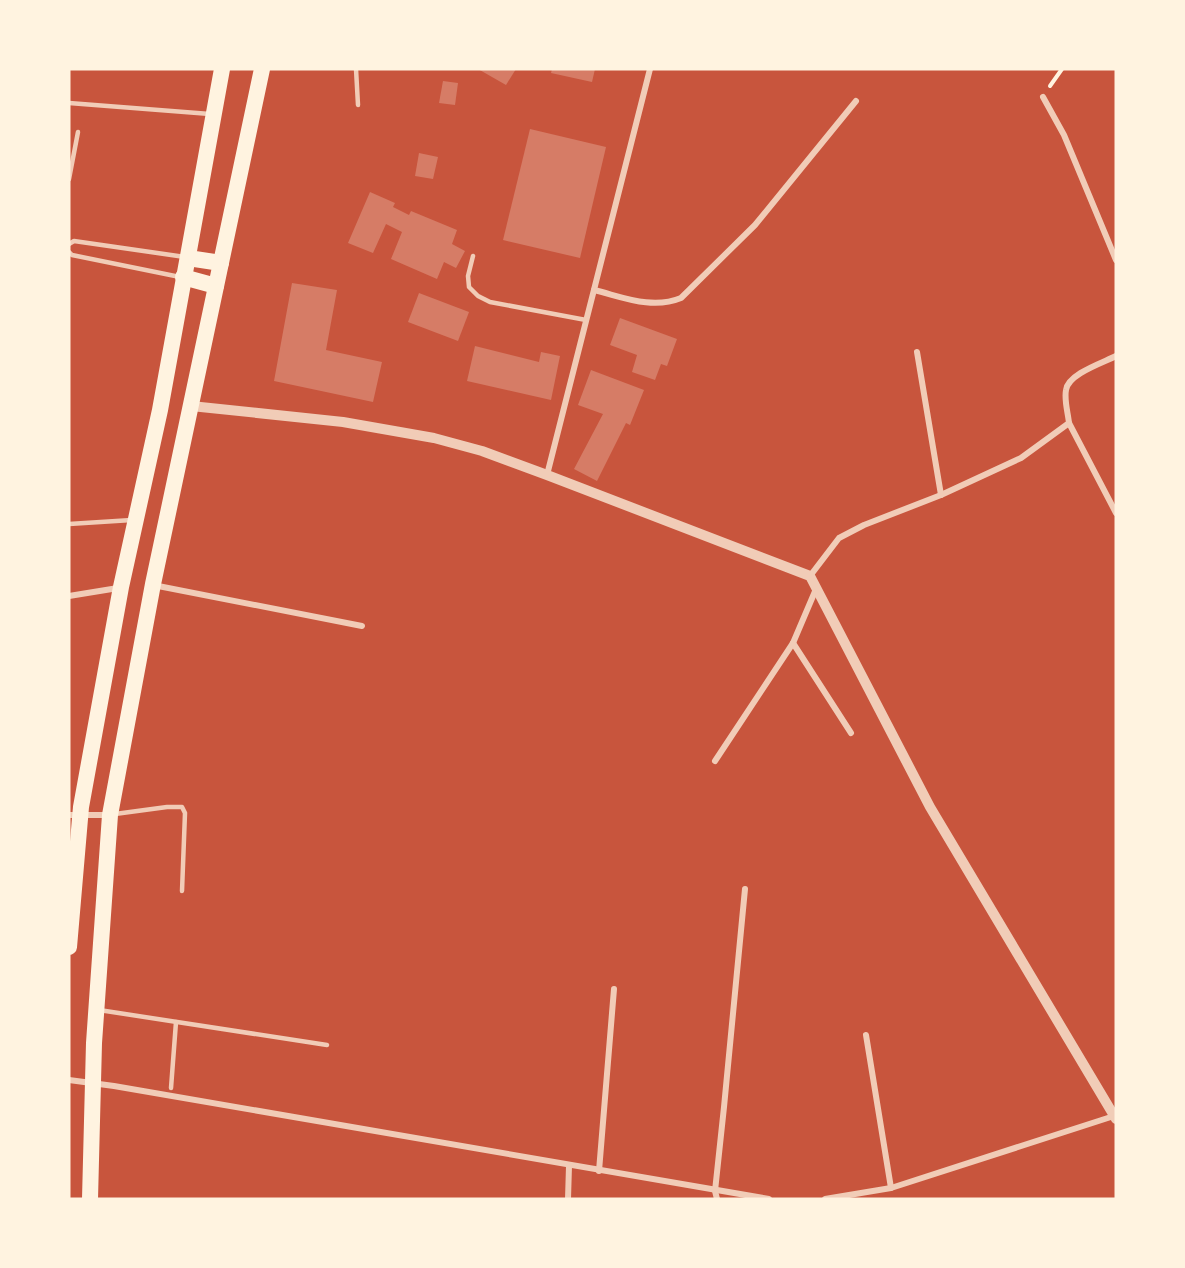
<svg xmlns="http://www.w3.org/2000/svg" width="1185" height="1268" viewBox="0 0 1185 1268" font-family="Karla,sans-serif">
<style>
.building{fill:#d67c66}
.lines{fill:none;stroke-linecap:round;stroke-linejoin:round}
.path{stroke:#fff3e0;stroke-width:4}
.service{stroke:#f1ccb7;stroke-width:4.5}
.minor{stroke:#f1ccb7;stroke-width:6}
.tertiary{stroke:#f1ccb7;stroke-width:10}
.trunk{stroke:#fff3e0;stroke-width:16}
</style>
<rect width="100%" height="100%" fill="#c8553d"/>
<g class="building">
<polygon points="478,69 516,69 506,85"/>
<polygon points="552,69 595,69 592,82 551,73"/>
<polygon points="443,81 458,83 455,105 439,103"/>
<polygon points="530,129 606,147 580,258 503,240"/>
<polygon points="419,153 438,157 433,179 415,176"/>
<polygon points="370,192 395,203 393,207 409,215 411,211 457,230 452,244 465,251 456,268 444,262 437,279 391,259 402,232 386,224 373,253 348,243"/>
<polygon points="292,283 337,290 326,350 382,362 373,402 274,381"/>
<polygon points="419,293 469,312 458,341 408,322"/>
<polygon points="620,318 677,339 667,366 661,364 655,380 632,372 637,355 610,345"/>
<polygon points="475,346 539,362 541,352 560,356 551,400 467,381"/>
<polygon points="591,370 644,390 630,425 626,423 597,481 574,469 603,414 578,405"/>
</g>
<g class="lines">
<polyline class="path" points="1050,86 1062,69"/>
<g class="service">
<polyline points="356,69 358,105"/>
<polyline points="69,103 210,114"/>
<polyline points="69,179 78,132"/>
<polyline points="69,244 74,241 185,257"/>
<polyline points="69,252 72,255 180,277"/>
<polyline points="473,256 468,276 469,287 478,296 490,302 586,320"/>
<polyline points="69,524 132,520"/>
<polyline points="115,814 167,807 182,807 185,813 182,891"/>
<polyline points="99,1010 327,1045"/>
<polyline points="171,1088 176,1022"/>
</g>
<g class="minor">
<polyline points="1043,97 1064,135 1116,260"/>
<path d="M594,290C623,297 652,310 681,298L755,225L856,101"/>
<polyline points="917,352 941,495"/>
<polyline points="1069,423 1116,513"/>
<polyline points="547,475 650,69"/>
<path d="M810,576L839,538L864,525L941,495L1021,458L1069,423C1068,413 1064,400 1066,390C1068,374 1102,363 1116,356"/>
<polyline points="153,585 362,626"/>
<polyline points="69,596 118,588"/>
<polyline points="793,643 851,733"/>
<polyline points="715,761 793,643 816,589"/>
<polyline points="69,815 110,815"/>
<polyline points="866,1035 891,1188"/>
<polyline points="69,1080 114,1086 769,1199"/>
<polyline points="599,1171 614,989"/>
<polyline points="568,1199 569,1166"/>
<polyline points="717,1199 715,1191 724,1107 745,889"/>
<polyline points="825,1199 891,1188 1114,1116"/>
</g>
<polyline class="tertiary" points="191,406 343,422 434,438 482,451 547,475 810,576 930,807 1116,1119"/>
<g class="trunk">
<polyline points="188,258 221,263"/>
<polyline points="183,277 216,286"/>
<polyline points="69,947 81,807 121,587 160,410 222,69"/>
<polyline points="90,1199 94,1043 110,815 153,584 262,69"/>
</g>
</g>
<rect width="1185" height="1268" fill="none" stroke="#fff3e0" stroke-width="141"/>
</svg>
